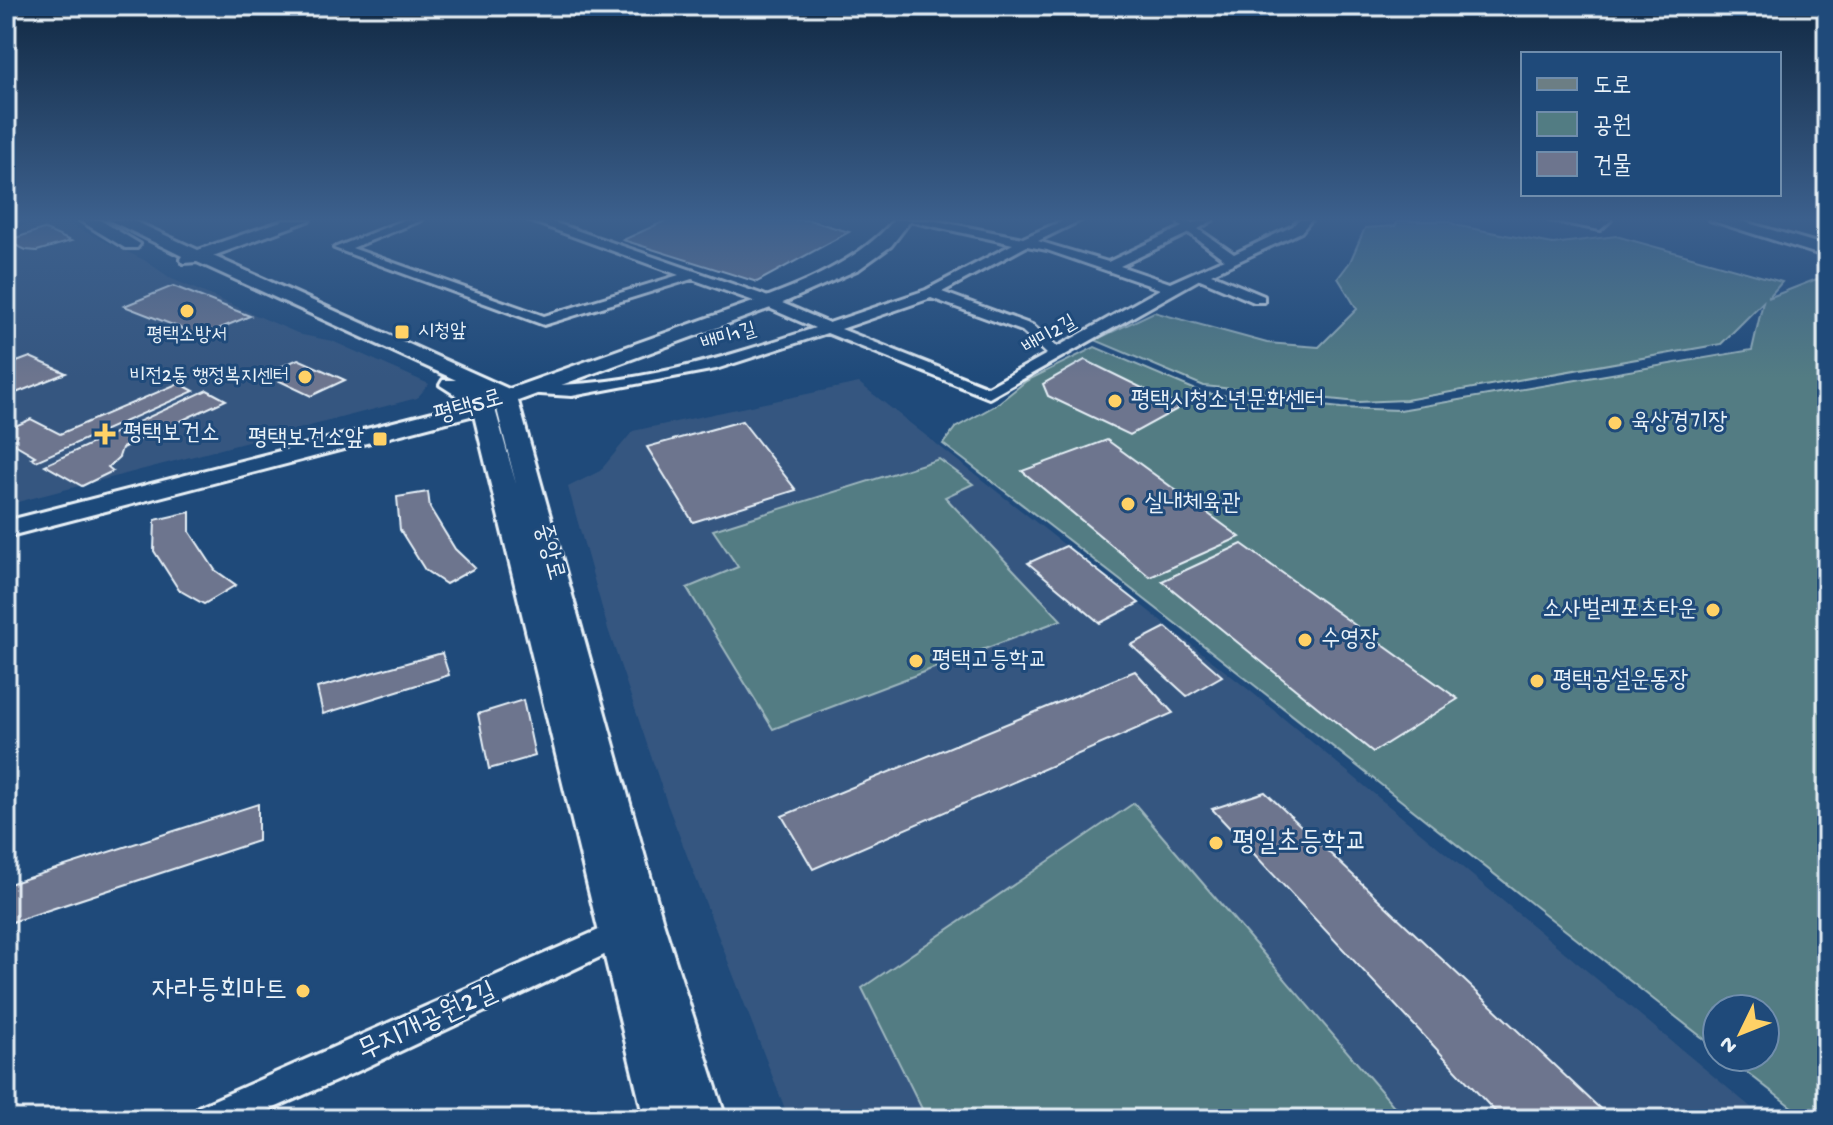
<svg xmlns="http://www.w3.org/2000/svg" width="1833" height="1125" viewBox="0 0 1833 1125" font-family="'Gochi Hand','Poor Story',sans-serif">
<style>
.built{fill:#365780}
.green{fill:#527c83;stroke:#9db6be;stroke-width:2}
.building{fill:#6d758e;stroke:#e8f1f8;stroke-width:2}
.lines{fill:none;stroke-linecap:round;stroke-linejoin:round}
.street-casing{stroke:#e8f1f8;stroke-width:6}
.secondary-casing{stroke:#e8f1f8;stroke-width:6}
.primary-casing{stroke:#e8f1f8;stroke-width:6}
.street{fill:#1f4a7a;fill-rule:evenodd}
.secondary{fill:#1f4a7a;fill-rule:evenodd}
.primary{fill:#6c7e84;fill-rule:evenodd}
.poi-dot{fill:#ffd166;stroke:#1f4a7a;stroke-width:3}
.labels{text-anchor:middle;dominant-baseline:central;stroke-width:6;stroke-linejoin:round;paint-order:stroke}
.far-poi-label{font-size:20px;fill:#e8f1f8;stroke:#1f4a7a;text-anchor:start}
.far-street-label{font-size:20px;fill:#e8f1f8;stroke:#1f4a7a}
.poi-label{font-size:24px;fill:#e8f1f8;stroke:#1f4a7a;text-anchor:start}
.street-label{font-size:24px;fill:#e8f1f8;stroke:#1f4a7a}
.near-poi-label{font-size:28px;fill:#e8f1f8;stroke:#1f4a7a;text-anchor:start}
.near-street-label{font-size:28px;fill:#e8f1f8;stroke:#1f4a7a}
</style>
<rect width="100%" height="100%" fill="#1f4a7a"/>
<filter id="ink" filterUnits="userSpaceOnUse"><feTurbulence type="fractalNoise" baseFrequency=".0125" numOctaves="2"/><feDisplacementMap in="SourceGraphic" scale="16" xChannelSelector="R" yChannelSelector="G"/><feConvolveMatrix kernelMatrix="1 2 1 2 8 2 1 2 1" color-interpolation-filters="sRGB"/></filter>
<g filter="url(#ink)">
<g class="built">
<polygon points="44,221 67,223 144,260 172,279 302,335 332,341 429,384 417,398 6,505 6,230"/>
<polygon points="859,383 1254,694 1765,1119 789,1119 668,806 608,629 568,487 600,471 633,431"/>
</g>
<g class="green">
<path d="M1398,221H1447L1459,226L1553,244L1616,236L1782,282L1768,298L1827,275V1119H1807L1727,1057H1765V1009H1717V1049C1459,848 1204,642 943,444L955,428L996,405L1026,381L1095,347L1203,393L1341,408L1400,410L1752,350L1763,302L1721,344L1406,400L1358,402L1204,386L1095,340L1154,312L1267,343L1319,347L1357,309L1338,278L1350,262L1365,228L1395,226Z"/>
<polygon points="939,459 973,484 945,497 1061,620 773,729 687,588 738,567 713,530"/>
<polygon points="1134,803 1405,1119 927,1119 862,988"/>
</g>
<g class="building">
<polygon points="667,220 809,220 849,232 757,282 623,240"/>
<polygon points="43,229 71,241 37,251 26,250 6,241"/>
<polygon points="173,286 250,316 201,336 124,306"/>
<polygon points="30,357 66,373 6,397 6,366"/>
<polygon points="298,359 345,380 311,396 265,374"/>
<polygon points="1085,360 1181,407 1130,435 1048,396 1043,384"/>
<polygon points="179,383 194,391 36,461 31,458 35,456 6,439 6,430 31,419 60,434"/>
<polygon points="207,390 226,400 122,448 119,457 108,467 113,471 82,486 45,465"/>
<polygon points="742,421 796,490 693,522 647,447"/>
<polygon points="1107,440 1240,537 1150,577 1022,471"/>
<polygon points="428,492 430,508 455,549 475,568 446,584 425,570 400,530 397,497"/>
<polygon points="190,512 190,532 215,570 236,585 204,604 179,590 154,551 155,520"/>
<polygon points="1242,544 1458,699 1373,752 1162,581"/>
<polygon points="1066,546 1139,603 1100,623 1028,563"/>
<polygon points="1166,627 1222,676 1187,696 1131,645"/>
<polygon points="442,653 449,675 323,714 317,688"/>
<polygon points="1135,671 1173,713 813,869 782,816"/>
<polygon points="523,700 535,756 489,769 478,714"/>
<polygon points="1265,792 1611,1119 1502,1119 1212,809"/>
<polygon points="258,804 258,841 6,924 6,885"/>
</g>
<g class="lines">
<defs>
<g id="street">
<path d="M404,220H422L352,248L544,316L679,275L528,220H547L761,294L829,323L926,290L1013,244L905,220H932L1023,238L1064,220H1081L1038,241L1108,262L1182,227L1178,223L1180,220L1191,223L1213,220L1198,229L1234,254L1293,226L1298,220H1311L1301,232L1211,274L1264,296V302H1254L1200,279L989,398L827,333L716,369L572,396L524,393V387L530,385C626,388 725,358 815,328L751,300L692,279L544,325L334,248ZM1189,233L1224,259L1170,283L1120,266ZM1027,246L1047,250L1160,289L1057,347L1032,325L942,292ZM931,298L1022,331L1047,354L988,387L841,329Z"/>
<polygon points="1548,220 1611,220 1600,230"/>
<polygon points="626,918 636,922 640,931 636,940 356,1072 249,1119 193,1119 198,1107"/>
</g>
<g id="secondary">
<polygon points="79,220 100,220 140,244 137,248 125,248"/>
<path d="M109,220H132L198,250L284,220H310L213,256L509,389C569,368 628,346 688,325C755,300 847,276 894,220H911L891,246L859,269L776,306L518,401L663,922L726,1119H644L474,415L6,537V521L468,403L440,385L443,380H456L197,262L183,263L180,259L182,256ZM495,409H497L516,484Z"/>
<polygon points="1710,220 1738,220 1827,246 1827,257"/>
</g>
<polygon id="primary" points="6,220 17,220 6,226"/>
</defs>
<use href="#street" class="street-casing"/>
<use href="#secondary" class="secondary-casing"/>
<use href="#primary" class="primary-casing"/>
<use href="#street" class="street"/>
<use href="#secondary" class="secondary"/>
<use href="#primary" class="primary"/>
</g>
</g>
<linearGradient id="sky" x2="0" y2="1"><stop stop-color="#112943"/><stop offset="0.58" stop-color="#3c608d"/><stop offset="1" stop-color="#3c608d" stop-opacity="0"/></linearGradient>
<rect width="1833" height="378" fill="url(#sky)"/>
<g class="poi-dot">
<circle cx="187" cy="311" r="8"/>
<rect x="394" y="324" width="16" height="16" rx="4"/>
<circle cx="305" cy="377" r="8"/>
<circle cx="1115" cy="401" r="8"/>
<circle cx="1615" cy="423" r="8"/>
<path d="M101 422h8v8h8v8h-8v8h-8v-8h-8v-8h8z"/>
<rect x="372" y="431" width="16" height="16" rx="4"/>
<circle cx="1128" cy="504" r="8"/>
<circle cx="1713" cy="610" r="8"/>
<circle cx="1305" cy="640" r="8"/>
<circle cx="916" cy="661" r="8"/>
<circle cx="1537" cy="681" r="8"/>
<circle cx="1216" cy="843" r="8"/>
<circle cx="303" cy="991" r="8"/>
</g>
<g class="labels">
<g class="far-poi-label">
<text x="418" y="332">시청앞</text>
<text x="187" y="336" text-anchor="middle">평택소방서</text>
<text x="289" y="377" text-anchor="end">비전2동 행정복지센터</text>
</g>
<g class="far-street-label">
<text transform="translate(1050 336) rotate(-30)">배미2길</text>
<text transform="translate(729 338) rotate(-16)">배미1길</text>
</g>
<g class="poi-label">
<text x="1131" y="401">평택시청소년문화센터</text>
<text x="1631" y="423">육상경기장</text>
<text x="123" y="434">평택보건소</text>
<text x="364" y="439" text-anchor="end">평택보건소앞</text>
<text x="1144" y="504">실내체육관</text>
<text x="1697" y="610" text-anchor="end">소사벌레포츠타운</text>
<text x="1321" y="640">수영장</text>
<text x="932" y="661">평택고등학교</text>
<text x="1553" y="681">평택공설운동장</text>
</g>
<g class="street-label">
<text transform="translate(469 408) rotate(-16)">평택5로</text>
<text transform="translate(548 552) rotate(75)">중앙로</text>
</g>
<g class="near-poi-label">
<text x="1232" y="843">평일초등학교</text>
<text x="287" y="991" text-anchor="end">자라등회마트</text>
</g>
<g class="near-street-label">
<text transform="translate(428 1023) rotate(-25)">무지개공원2길</text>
</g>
</g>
<rect width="1833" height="1125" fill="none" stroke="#1f4a7a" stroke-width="32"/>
<rect x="16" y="16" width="1801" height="1093" fill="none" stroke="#e8f1f8" stroke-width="3" filter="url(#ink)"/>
<rect x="1521" y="52" width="260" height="144" fill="#1f4a7a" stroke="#6f8dac" stroke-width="2"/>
<rect x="1537" y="78" width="40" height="12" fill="#6c7e84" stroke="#6f8dac" stroke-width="2"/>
<text x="1593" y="92" font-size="24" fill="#e8f1f8">도로</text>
<rect x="1537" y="112" width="40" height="24" fill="#527c83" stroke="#6f8dac" stroke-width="2"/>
<text x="1593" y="132" font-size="24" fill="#e8f1f8">공원</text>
<rect x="1537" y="152" width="40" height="24" fill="#6d758e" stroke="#6f8dac" stroke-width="2"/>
<text x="1593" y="172" font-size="24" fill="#e8f1f8">건물</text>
<g transform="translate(1741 1033) rotate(227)"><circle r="38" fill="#1f4a7a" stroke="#6f8dac" stroke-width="2"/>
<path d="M0-6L14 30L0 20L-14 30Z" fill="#ffd166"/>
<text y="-12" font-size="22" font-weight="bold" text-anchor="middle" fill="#e8f1f8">N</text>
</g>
</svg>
